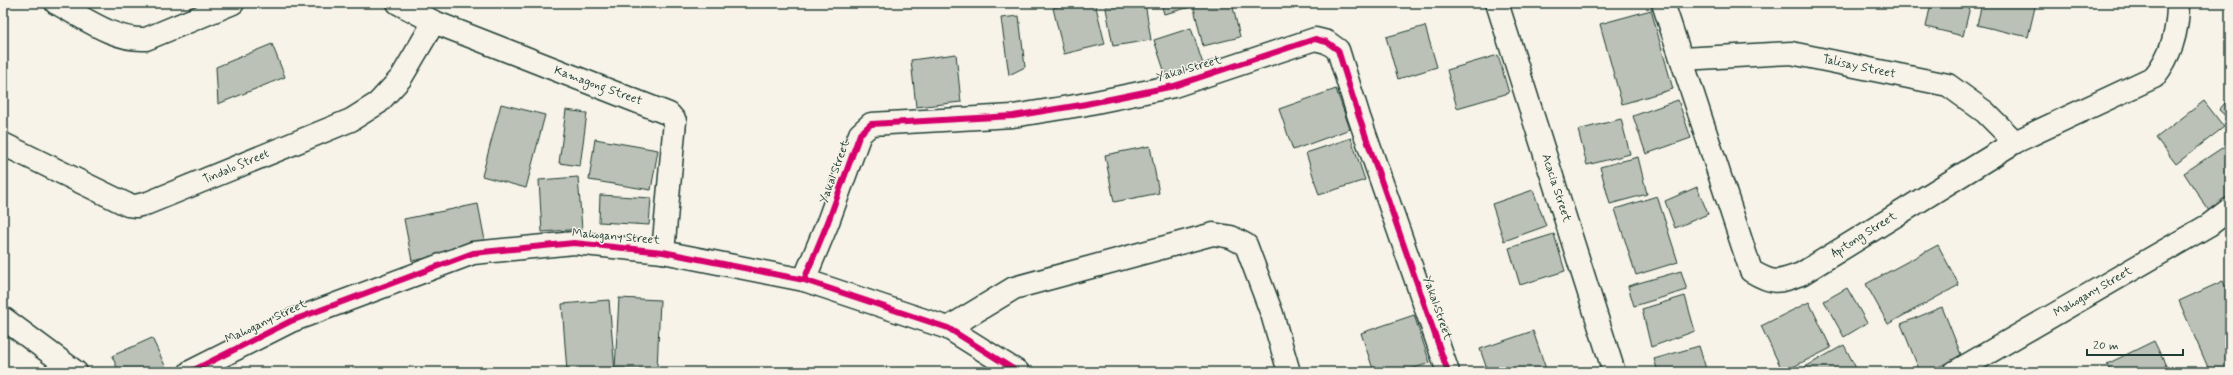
<svg xmlns="http://www.w3.org/2000/svg" width="2233" height="375" viewBox="0 0 2233 375" font-family="Mynerve,sans-serif">
<style>
.building{fill:#bbc1b6;stroke:#1f3d34}
.lines{fill:none;stroke-linecap:round;stroke-linejoin:round}
.minor-casing{stroke:#1f3d34;stroke-width:25}
.minor{stroke:#f7f3e8;stroke-width:22}
.cycleway-casing{stroke:#f7f3e8;stroke-width:8}
.cycleway{stroke:#d6006c;stroke-width:6}
.labels{text-anchor:middle;dominant-baseline:central;stroke-width:3;stroke-linejoin:round;paint-order:stroke}
.street-label{font-size:12px;fill:#1f3d34;stroke:#f7f3e8}
</style>
<rect width="100%" height="100%" fill="#f7f3e8"/>
<filter id="ink" filterUnits="userSpaceOnUse"><feTurbulence type="fractalNoise" baseFrequency=".025" numOctaves="2"/><feDisplacementMap in="SourceGraphic" scale="8" xChannelSelector="R" yChannelSelector="G"/><feConvolveMatrix kernelMatrix="1 2 1 2 8 2 1 2 1" color-interpolation-filters="sRGB"/></filter>
<g filter="url(#ink)">
<g class="building">
<polygon points="1073,3 1095,3 1105,44 1064,54 1053,8"/>
<polygon points="1105,3 1145,3 1151,40 1113,46"/>
<polygon points="1161,3 1190,3 1191,7 1164,14"/>
<polygon points="1198,3 1232,3 1240,37 1203,46 1193,4"/>
<polygon points="1931,3 1971,3 1963,36 1926,27"/>
<polygon points="1982,3 2036,3 2028,37 1977,25"/>
<polygon points="1651,10 1673,89 1622,104 1600,24"/>
<polygon points="1019,16 1025,67 1009,75 1001,18"/>
<polygon points="1425,26 1437,67 1398,79 1386,37"/>
<polygon points="1191,28 1204,67 1167,79 1154,40"/>
<polygon points="272,44 285,77 218,104 216,67"/>
<polygon points="956,54 961,102 916,107 911,60"/>
<polygon points="1498,55 1509,93 1457,108 1447,70"/>
<polygon points="1336,89 1350,129 1293,150 1279,109"/>
<polygon points="2230,97 2230,120 2219,110"/>
<polygon points="1678,100 1691,138 1646,154 1633,116"/>
<polygon points="2204,101 2224,127 2176,164 2156,138"/>
<polygon points="501,104 545,115 526,188 482,176"/>
<polygon points="566,110 587,113 580,166 559,163"/>
<polygon points="1621,119 1630,154 1587,165 1578,130"/>
<polygon points="1351,138 1365,180 1319,195 1306,153"/>
<polygon points="595,139 658,150 651,190 589,180"/>
<polygon points="2228,144 2230,147 2230,197 2209,211 2184,173"/>
<polygon points="1150,146 1159,193 1114,202 1105,155"/>
<polygon points="1638,157 1647,194 1610,204 1600,167"/>
<polygon points="578,177 582,229 542,232 539,180"/>
<polygon points="1697,187 1708,214 1675,228 1665,201"/>
<polygon points="1533,190 1546,226 1504,241 1492,204"/>
<polygon points="600,195 651,198 649,225 599,222"/>
<polygon points="1657,196 1678,262 1636,275 1615,209"/>
<polygon points="478,204 486,246 412,261 404,219"/>
<polygon points="1554,234 1565,271 1520,285 1509,248"/>
<polygon points="1938,245 1959,285 1888,324 1866,284"/>
<polygon points="1681,271 1687,290 1634,306 1628,286"/>
<polygon points="2223,281 2230,297 2230,367 2220,372 2210,372 2179,301"/>
<polygon points="1847,288 1867,323 1844,337 1824,301"/>
<polygon points="1685,296 1695,331 1651,347 1642,309"/>
<polygon points="619,298 660,300 657,370 615,368"/>
<polygon points="609,300 615,372 567,372 562,304"/>
<polygon points="1809,302 1831,348 1783,372 1761,326"/>
<polygon points="1942,307 1962,357 1926,372 1920,372 1901,324"/>
<polygon points="1414,315 1430,363 1402,372 1374,372 1361,333"/>
<polygon points="1533,331 1547,372 1488,372 1480,349"/>
<polygon points="152,338 168,372 119,372 112,356"/>
<polygon points="2154,341 2169,372 2111,372 2107,364"/>
<polygon points="1844,345 1858,372 1808,372 1805,367"/>
<polygon points="1699,346 1707,372 1658,372 1654,359"/>
</g>
<g class="lines">
<defs>
<g id="minor">
<path d="M56,3C83,17 114,41 146,39L233,3"/>
<polyline points="398,3 434,22 669,114 675,121 663,252"/>
<polyline points="1497,3 1614,372"/>
<path d="M1663,3L1751,271C1773,284 1777,283 1801,274L2015,142L2154,77C2172,55 2178,31 2178,3"/>
<polyline points="1682,59 1791,53 1948,85 1985,112 2015,142"/>
<polyline points="3,144 128,205 136,206 148,203 351,120 378,103 401,78 434,22"/>
<polyline points="804,280 828,222 860,134 871,124 1013,116 1081,105 1174,86 1315,39 1327,42 1338,50 1359,117 1448,372"/>
<polyline points="3,318 76,372"/>
<polyline points="948,328 1014,288 1213,234 1231,237 1246,245 1272,314 1289,372"/>
<polyline points="190,372 291,321 473,253 574,243 663,252 804,280 948,328 1018,372"/>
<polyline points="1955,372 2209,225 2230,209"/>
</g>
</defs>
<use href="#minor" class="minor-casing"/>
<use href="#minor" class="minor"/>
<defs>
<g id="cycleway">
<polyline points="804,280 828,222 860,134 871,124 1013,116 1081,105 1174,86 1315,39 1327,42 1338,50 1359,117 1448,372"/>
<polyline points="190,372 291,321 473,253 574,243 663,252 804,280 948,328 1018,372"/>
</g>
</defs>
<use href="#cycleway" class="cycleway-casing"/>
<use href="#cycleway" class="cycleway"/>
</g>
</g>
<g class="labels">
<g class="street-label">
<text transform="translate(1859 67) rotate(12)">Talisay Street</text>
<text transform="translate(1189 69) rotate(-16)">Yakal Street</text>
<text transform="translate(598 86) rotate(20)">Kamagong Street</text>
<text transform="translate(236 167) rotate(-23)">Tindalo Street</text>
<text transform="translate(835 172) rotate(-70)">Yakal Street</text>
<text transform="translate(1556 188) rotate(72)">Acacia Street</text>
<text transform="translate(1864 235) rotate(-32)">Apitong Street</text>
<text transform="translate(616 237) rotate(5)">Mahogany Street</text>
<text transform="translate(2093 292) rotate(-30)">Mahogany Street</text>
<text transform="translate(1437 308) rotate(71)">Yakal Street</text>
<text transform="translate(266 322) rotate(-25)">Mahogany Street</text>
</g>
</g>
<rect width="2233" height="375" fill="none" stroke="#f7f3e8" stroke-width="16"/>
<rect x="8" y="8" width="2217" height="359" fill="none" stroke="#1f3d34" stroke-width="1.5" filter="url(#ink)"/>
<path d="M2087 349v6h96v-6" fill="none" stroke="#1f3d34" stroke-width="2"/>
<text x="2093" y="349" font-size="12" fill="#1f3d34" stroke="#f7f3e8" stroke-width="3" paint-order="stroke">20 m</text>
</svg>
